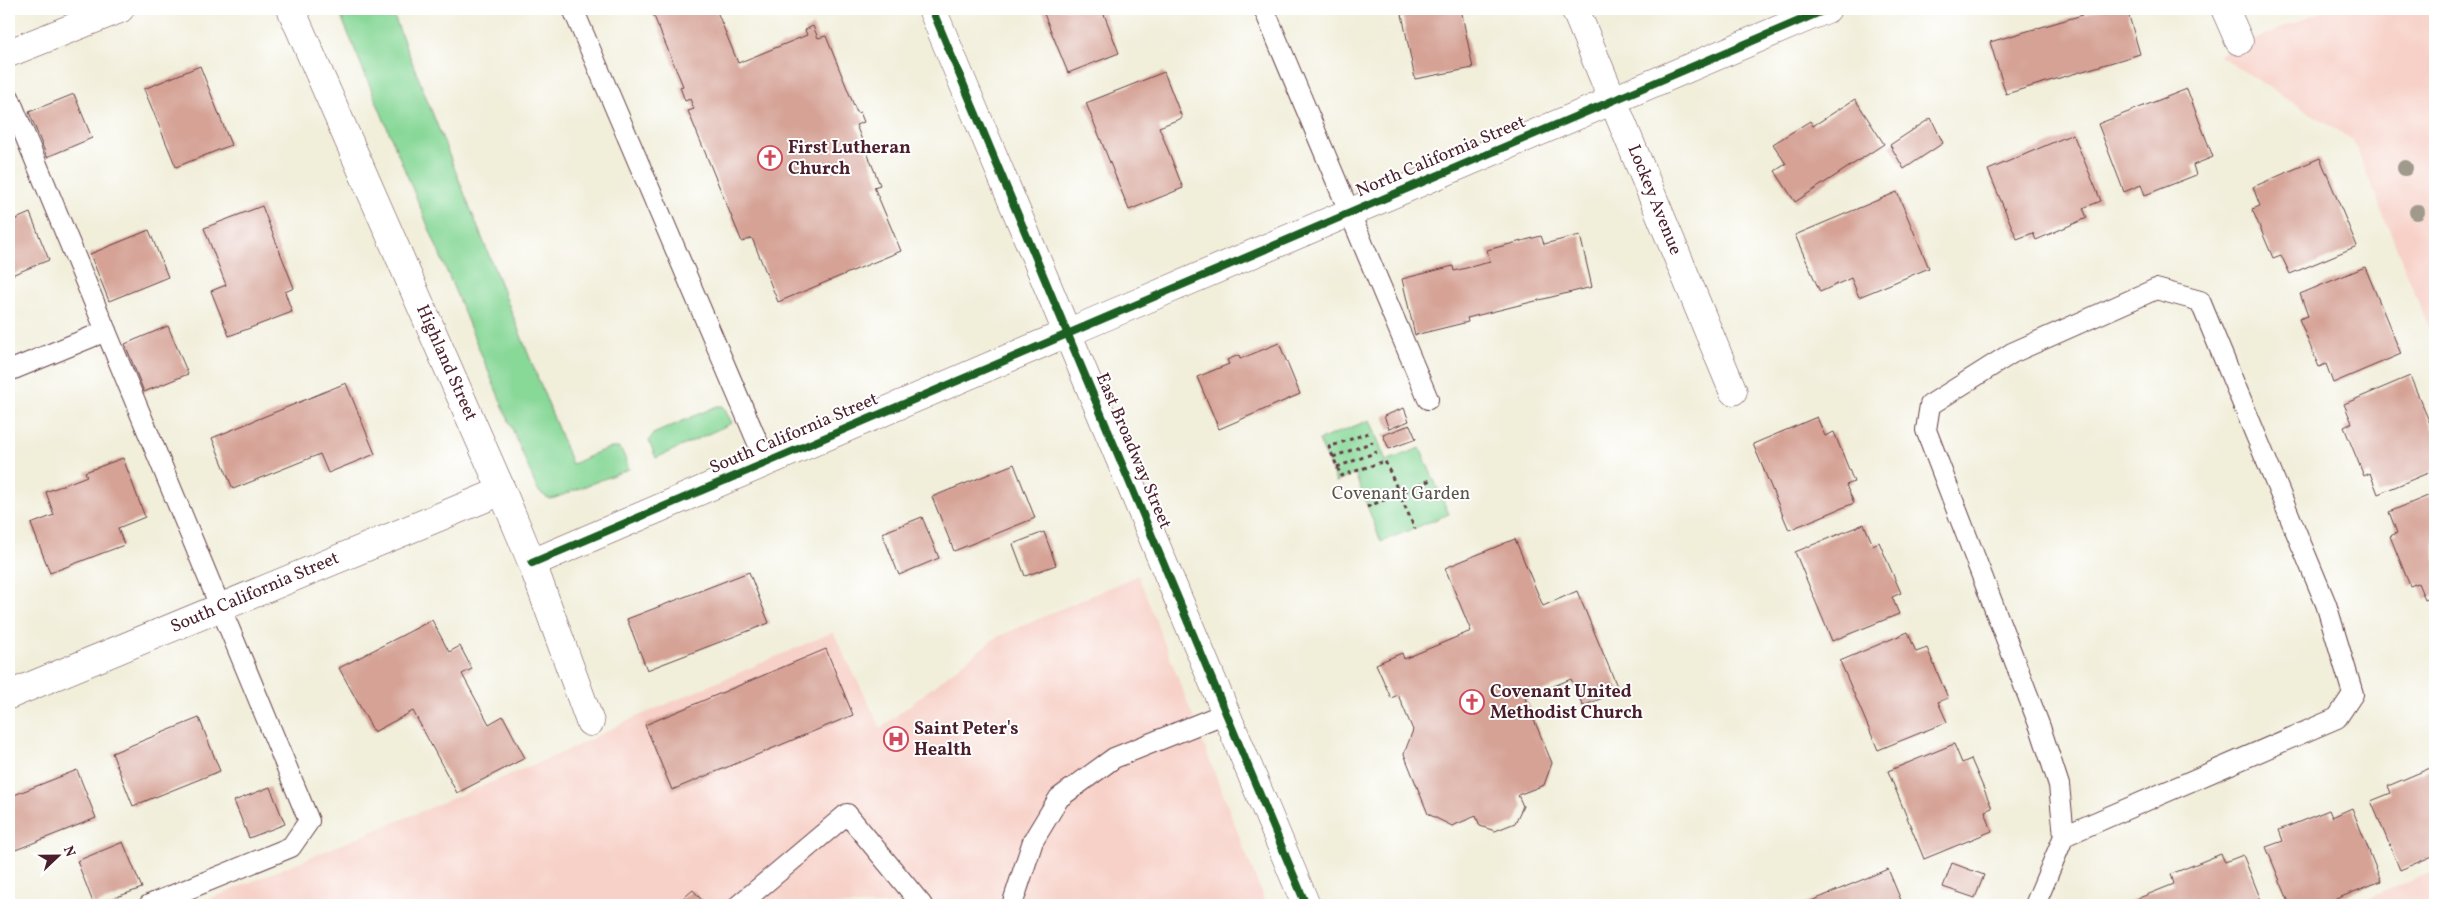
<svg xmlns="http://www.w3.org/2000/svg" width="2444" height="914" viewBox="0 0 2444 914" font-family="Vollkorn,serif">
<style>
.built{fill:#f7d1c8}
.green{fill:#88d898;stroke:#697c62}
.building{fill:#d5a295}
.lines{fill:none;stroke-linecap:round;stroke-linejoin:round}
.service-casing{stroke:#633e45;stroke-width:22}
.minor-casing{stroke:#633e45;stroke-width:29}
.tertiary-casing{stroke:#633e45;stroke-width:29}
.path{stroke:#633e45;stroke-width:3;stroke-dasharray:4 4;stroke-linecap:butt}
.service{stroke:#fff;stroke-width:20}
.minor{stroke:#fff;stroke-width:28}
.tertiary{stroke:#fff;stroke-width:28}
.cycleway-casing{stroke:#fff;stroke-width:11}
.cycleway{stroke:#1b5e20;stroke-width:8}
.tree{fill:#a09a8c}
.labels{text-anchor:middle;dominant-baseline:central;stroke-width:4;stroke-linejoin:round;paint-order:stroke}
.poi-label{font-size:18px;font-weight:bold;fill:#4a1f2b;stroke:#fff;text-anchor:start}
.street-label{font-size:18px;fill:#4a1f2b;stroke:#fff}
.park-label{font-size:18px;fill:#5d564c;stroke:#fff}
</style>
<rect width="100%" height="100%" fill="#fff"/>
<filter id="ink" filterUnits="userSpaceOnUse"><feTurbulence type="fractalNoise" baseFrequency=".02" numOctaves="2"/><feDisplacementMap in="SourceGraphic" scale="10" xChannelSelector="R" yChannelSelector="G"/><feConvolveMatrix kernelMatrix="1 2 1 2 8 2 1 2 1" color-interpolation-filters="sRGB"/></filter>
<filter id="wash" filterUnits="userSpaceOnUse"><feTurbulence type="fractalNoise" baseFrequency=".0096" numOctaves="4" result="noise"/><feDisplacementMap in="SourceGraphic" scale="20" xChannelSelector="R" yChannelSelector="G"/><feGaussianBlur stdDeviation="1.12" result="paint"/><feColorMatrix in="noise" values="0 0 0 0 0 0 0 0 0 0 0 0 0 0 0 0 0 1.4 0 .05"/><feComposite in="paint" operator="in"/></filter>
<g filter="url(#wash)">
<rect width="100%" height="100%" fill="#f1eeda"/>
<g class="built">
<polygon points="2327,9 2435,9 2435,343 2353,140 2218,55"/>
<polygon points="1138,575 1266,905 195,905 569,750 625,722 833,632 881,728 995,638"/>
<polygon points="2435,871 2435,905 2351,905"/>
</g>
<g class="green">
<path d="M338,9H391L572,464C582,461 613,441 621,450C625,455 626,463 629,469L555,498L549,499L538,491Z"/>
<polygon points="717,406 723,406 732,423 656,458 649,441 653,434"/>
<polygon points="1370,420 1386,461 1420,448 1449,514 1381,542 1355,474 1336,482 1319,440"/>
</g>
<g id="blocks">
<g class="building">
<polygon points="651,9 716,9 738,63 807,35 805,30 813,26 818,38 826,36 857,113 860,112 864,122 856,125 880,185 874,187 901,251 778,302 752,238 742,242 688,111 694,109 690,99 685,101 680,87 683,86"/>
<polygon points="1042,9 1102,9 1119,53 1068,73"/>
<polygon points="1401,9 1461,9 1473,68 1415,79"/>
<polygon points="2103,9 2127,9 2140,54 2006,94 1990,42"/>
<polygon points="200,66 231,145 176,167 144,89"/>
<polygon points="1164,72 1182,118 1159,127 1183,188 1129,210 1086,103"/>
<polygon points="2187,89 2213,157 2193,165 2196,175 2145,195 2141,185 2124,192 2098,124"/>
<polygon points="74,94 92,138 47,157 29,112"/>
<polygon points="1855,99 1884,144 1795,202 1775,171 1786,164 1773,144 1810,121 1813,126"/>
<polygon points="1931,118 1943,143 1904,169 1890,145"/>
<polygon points="2073,134 2101,201 2083,208 2087,218 2036,240 2033,233 2017,239 1988,170"/>
<polygon points="2320,158 2357,246 2290,274 2281,255 2273,258 2252,209 2260,206 2253,187"/>
<polygon points="1897,192 1929,268 1859,297 1851,278 1820,292 1795,235"/>
<polygon points="262,206 294,288 285,292 292,312 229,336 211,291 226,285 204,228"/>
<polygon points="30,213 49,260 9,276 9,222"/>
<polygon points="149,230 168,277 109,301 90,254"/>
<polygon points="1580,235 1592,287 1467,318 1468,322 1415,335 1402,279 1453,266 1454,271 1490,262 1487,250 1541,236 1544,244"/>
<polygon points="2365,267 2401,354 2333,383 2326,364 2319,367 2299,319 2308,316 2300,294"/>
<polygon points="168,326 188,374 144,392 125,344"/>
<polygon points="1279,343 1300,394 1219,429 1197,377 1229,364 1227,360 1239,355 1240,359"/>
<polygon points="2410,376 2435,435 2435,470 2378,494 2370,473 2364,476 2344,427 2352,423 2344,404"/>
<polygon points="346,383 375,454 328,473 320,454 233,489 212,438"/>
<polygon points="1404,408 1409,421 1389,429 1384,416"/>
<polygon points="1817,417 1825,436 1834,432 1854,482 1846,485 1854,503 1789,530 1753,444"/>
<polygon points="1410,425 1416,439 1389,449 1383,435"/>
<polygon points="123,458 145,517 118,528 124,545 50,573 31,524 54,515 46,492 87,476 85,472"/>
<polygon points="1014,464 1035,518 954,551 932,497"/>
<polygon points="2435,493 2435,596 2425,600 2418,583 2410,586 2390,536 2397,533 2389,512"/>
<polygon points="922,517 939,558 899,575 882,533"/>
<polygon points="1864,524 1873,545 1879,542 1901,593 1892,597 1899,614 1832,641 1795,552"/>
<polygon points="1044,532 1056,565 1025,576 1013,544"/>
<polygon points="1515,539 1543,606 1577,591 1619,691 1583,706 1571,679 1525,698 1552,763 1544,785 1518,795 1523,806 1515,823 1495,831 1480,826 1476,816 1452,826 1428,814 1404,754 1413,730 1398,695 1391,698 1376,664 1402,653 1404,659 1471,631 1445,568"/>
<polygon points="749,572 769,623 647,670 627,619"/>
<polygon points="432,620 449,652 460,646 472,669 462,674 489,724 503,716 525,758 457,793 413,711 374,732 339,668"/>
<polygon points="1908,632 1916,652 1927,648 1948,698 1938,702 1947,722 1878,750 1840,661"/>
<polygon points="826,649 853,715 672,790 645,725"/>
<polygon points="199,718 220,771 133,806 112,753"/>
<polygon points="1954,744 1962,763 1971,759 1992,808 1985,811 1992,831 1924,859 1888,771"/>
<polygon points="2435,766 2435,855 2400,870 2371,801 2391,793 2388,786"/>
<polygon points="77,770 96,818 13,851 9,841 9,797"/>
<polygon points="270,787 285,824 249,838 234,801"/>
<polygon points="2352,808 2381,881 2321,905 2290,905 2266,847 2283,841 2279,830 2329,810 2332,817"/>
<polygon points="123,842 142,888 94,905 77,861"/>
<polygon points="2221,854 2225,862 2243,855 2263,905 2130,905 2129,902 2174,884 2171,874"/>
<polygon points="1952,863 1984,875 1975,898 1943,887"/>
<polygon points="1888,869 1903,905 1802,905"/>
<polygon points="693,890 706,905 675,905"/>
</g>
</g>
</g>
<g filter="url(#ink)">
<use href="#blocks" fill-opacity="0" stroke="#633e45" stroke-width="1"/>
<g class="lines">
<defs>
<g id="service">
<polyline points="573,9 766,462"/>
<polyline points="1264,9 1428,399"/>
<polyline points="9,97 309,821 291,847 149,905"/>
<polygon points="2156,289 2200,301 2326,604 2353,694 2337,718 2064,836 2059,785 2040,727 1926,430 1930,405 2012,353"/>
<polyline points="9,371 106,331"/>
<polyline points="739,905 847,814 922,905"/>
<polyline points="1012,905 1033,841 1059,798 1114,758 1226,713"/>
<polyline points="2035,905 2064,836"/>
</g>
<g id="minor">
<polyline points="291,9 502,491 532,563 590,722"/>
<polyline points="1575,9 1733,391"/>
<polyline points="2225,9 2239,41"/>
<polyline points="9,53 120,9"/>
<polyline points="532,563 1067,333"/>
<polyline points="9,695 502,491"/>
</g>
<g id="tertiary">
<polyline points="932,9 1306,905"/>
<polyline points="1067,333 1827,9"/>
</g>
</defs>
<use href="#service" class="service-casing"/>
<use href="#minor" class="minor-casing"/>
<use href="#tertiary" class="tertiary-casing"/>
<g class="path">
<polyline points="1368,433 1329,447 1341,476 1385,461 1415,529"/>
<polyline points="1333,457 1373,442"/>
<polyline points="1337,467 1377,452"/>
<polyline points="1367,507 1433,479"/>
</g>
<use href="#service" class="service"/>
<use href="#minor" class="minor"/>
<use href="#tertiary" class="tertiary"/>
<defs>
<g id="cycleway">
<polyline points="932,9 1306,905"/>
<polyline points="532,563 1827,9"/>
</g>
</defs>
<use href="#cycleway" class="cycleway-casing"/>
<use href="#cycleway" class="cycleway"/>
</g>
<g class="tree">
<circle cx="2405" cy="168" r="8"/>
<circle cx="2417" cy="212" r="8"/>
</g>
</g>
<defs>
<symbol id="church-ring" viewBox="-11 -11 22 22"><circle r="9.5" fill="#fff" stroke="#d1495b" stroke-width="1.5"/><path d="M-1.2-6h2.4v3.5h3.3v2.4h-3.3V6h-2.4V-.1h-3.3v-2.4h3.3Z" fill="#d1495b"/></symbol>
<symbol id="hospital-ring" viewBox="-11 -11 22 22"><circle r="9.5" fill="#fff" stroke="#d1495b" stroke-width="1.5"/><path d="M-5-5h3v3.5h4V-5h3V5h-3V1.5h-4V5h-3Z" fill="#d1495b"/></symbol>
</defs>
<g fill-rule="evenodd">
<use href="#church-ring" x="756" y="144" width="28" height="28"/>
<use href="#church-ring" x="1458" y="688" width="28" height="28"/>
<use href="#hospital-ring" x="882" y="725" width="28" height="28"/>
</g>
<g class="labels">
<g class="poi-label">
<text x="788" y="148">First Lutheran<tspan x="788" dy="21">Church</tspan></text>
<text x="1490" y="692">Covenant United<tspan x="1490" dy="21">Methodist Church</tspan></text>
<text x="914" y="729">Saint Peter's<tspan x="914" dy="21">Health</tspan></text>
</g>
<g class="street-label">
<text transform="translate(1441 157) rotate(-23)">North California Street</text>
<text transform="translate(1654 200) rotate(68)">Lockey Avenue</text>
<text transform="translate(446 363) rotate(66)">Highland Street</text>
<text transform="translate(794 434) rotate(-23)">South California Street</text>
<text transform="translate(1133 451) rotate(67)">East Broadway Street</text>
<text transform="translate(255 593) rotate(-23)">South California Street</text>
</g>
<g class="park-label">
<text x="1401" y="494">Covenant Garden</text>
</g>
</g>
<rect width="2444" height="914" fill="none" stroke="#fff" stroke-width="30"/>
<g transform="translate(58 856) rotate(68)" stroke="#ffffff" stroke-width="4" paint-order="stroke">
<path d="M0-4L9 19L0 12L-9 19Z" fill="#4a1f2b"/>
<text y="-8" font-size="14" font-weight="bold" text-anchor="middle" fill="#4a1f2b">N</text>
</g>
</svg>
